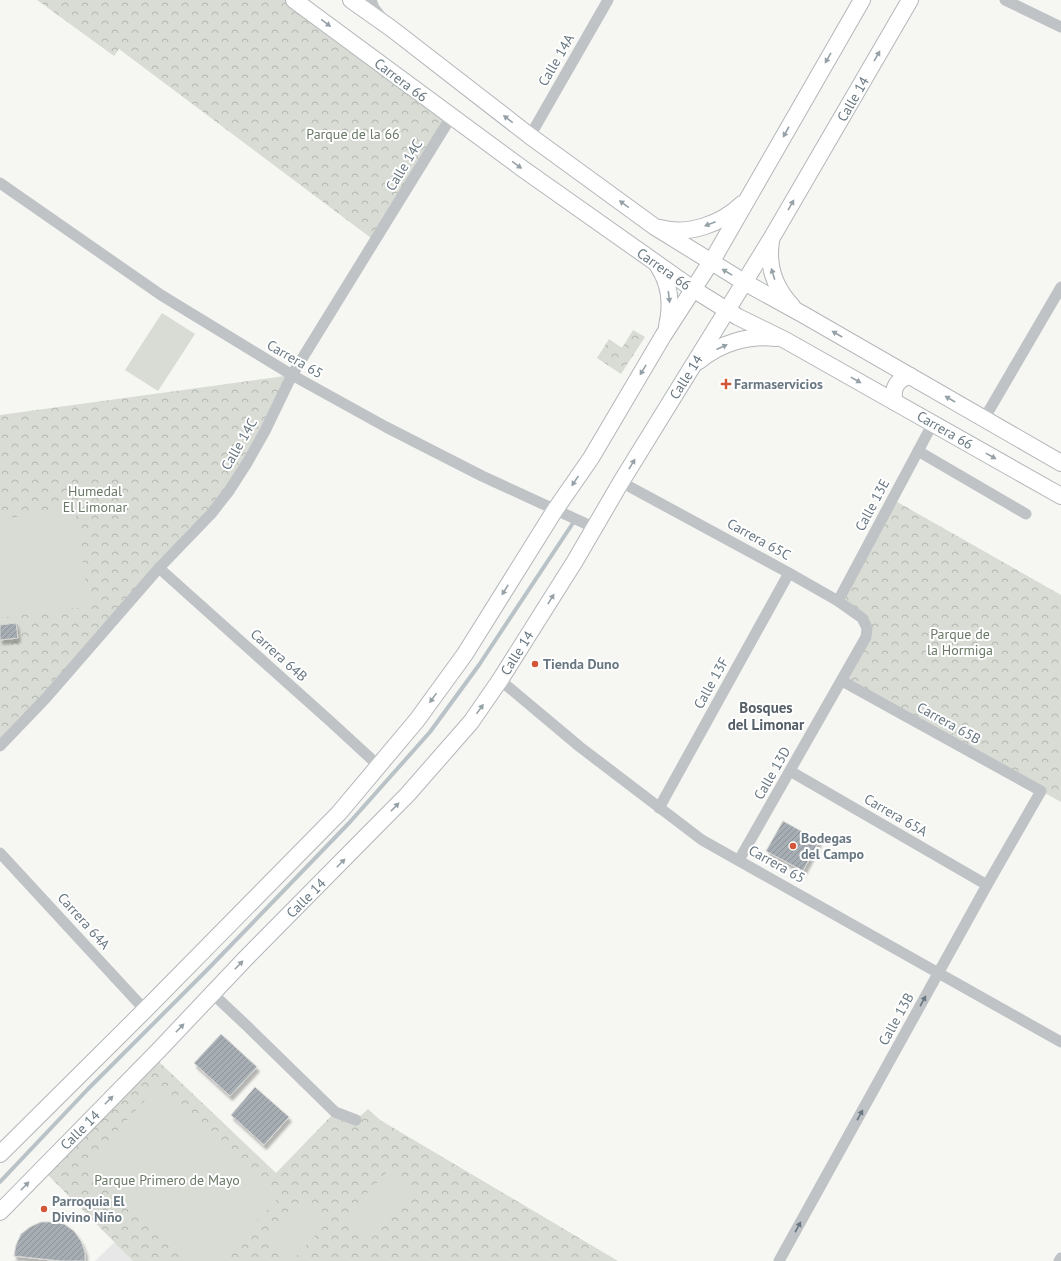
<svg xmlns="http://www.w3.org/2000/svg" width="1061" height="1261" viewBox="0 0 1061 1261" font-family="'PT Sans',sans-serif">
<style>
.built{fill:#e6e7e6}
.park{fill:url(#park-crowns)}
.pitch{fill:#d8dcd4}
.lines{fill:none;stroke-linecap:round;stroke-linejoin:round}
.stream{stroke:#b9c3c7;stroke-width:4}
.building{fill:url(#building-hatch);stroke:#d7d7d5;filter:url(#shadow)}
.secondary-casing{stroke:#b2b7ba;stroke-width:18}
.street{stroke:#bfc3c6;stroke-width:11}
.secondary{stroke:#fff;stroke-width:16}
.oneway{fill:#95a0a7}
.oneway2{fill:#687781}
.poi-dot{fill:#d25637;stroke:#fff;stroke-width:1.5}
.labels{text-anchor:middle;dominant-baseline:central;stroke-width:4;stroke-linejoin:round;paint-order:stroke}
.street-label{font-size:14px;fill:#687781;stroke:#fff}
.park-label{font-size:14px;fill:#6a7966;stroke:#fff}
.poi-label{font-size:14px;font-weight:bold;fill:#687781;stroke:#fff;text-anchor:start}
.neighbourhood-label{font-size:15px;font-weight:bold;fill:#555f67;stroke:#fff}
</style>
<defs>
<pattern id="park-crowns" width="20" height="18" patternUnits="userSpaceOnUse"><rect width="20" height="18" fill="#d8dcd4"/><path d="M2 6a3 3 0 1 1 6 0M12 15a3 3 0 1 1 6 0" fill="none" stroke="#b3b7b1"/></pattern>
<pattern id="building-hatch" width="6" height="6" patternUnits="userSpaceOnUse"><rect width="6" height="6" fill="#a7aeb3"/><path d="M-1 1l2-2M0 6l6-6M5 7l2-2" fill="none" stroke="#8c9297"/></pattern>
<filter id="shadow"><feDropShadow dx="2.5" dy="4.5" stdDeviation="1" flood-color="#0004"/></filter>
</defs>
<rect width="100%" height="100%" fill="#f6f6f3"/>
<polygon class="built" points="115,1242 133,1261 95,1261"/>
<g class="park">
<polygon points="37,0 294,0 451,117 375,241 119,49 114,56"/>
<polygon points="633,330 645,337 621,374 597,358 609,339 622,348"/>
<polygon points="292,375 229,491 0,746 0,415"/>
<polygon points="892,499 1061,595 1061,802 842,681 867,628 838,601"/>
<polygon points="153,1056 276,1173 335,1112 356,1120 368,1109 380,1120 618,1261 133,1261 47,1174"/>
</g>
<g class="pitch">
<polygon points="162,313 195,334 158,391 125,370"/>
<polygon points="75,509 89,606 0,618 0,519"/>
<polygon points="160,1084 281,1195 220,1261 188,1261 85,1166"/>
<polygon points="388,1171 413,1195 368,1242 343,1219"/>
<polygon points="307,1198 330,1219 292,1261 287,1261 266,1242"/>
</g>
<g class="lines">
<polyline class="stream" points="0,1182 88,1089 206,971 350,822 430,732 479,665 575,520"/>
</g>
<g class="building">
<polygon points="16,623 18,638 0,640 0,625"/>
<polygon points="783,821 819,841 803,871 766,851"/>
<polygon points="221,1034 257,1067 230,1096 194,1063"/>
<polygon points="255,1087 289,1117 264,1145 231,1115"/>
<polygon points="41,1222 53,1222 64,1224 74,1231 81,1241 85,1252 85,1261 61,1261 14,1256 16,1245 21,1234 30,1227"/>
</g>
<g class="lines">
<defs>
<g id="secondary">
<polyline points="294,0 523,169 693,289 738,317 785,340 1061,496"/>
<polyline points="351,0 392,29 530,136 655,227 744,282 804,315 1061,463"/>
<path d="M660,228C688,236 721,224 742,204"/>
<path d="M771,241C767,266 775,288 792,306"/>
<path d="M658,266C670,284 672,305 667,326"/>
<path d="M699,361C720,343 748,335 776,338"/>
<path d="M895,402C891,389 897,379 910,376"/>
<polyline points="0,1154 145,1010 339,813 417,720 465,654 555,510 591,458 663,336 716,254 862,0"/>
<polyline points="0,1212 158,1051 246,958 408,794 471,722 500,680 575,561 621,482 771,239 910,0"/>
</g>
</defs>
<use href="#secondary" class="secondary-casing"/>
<g class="street">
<polyline points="371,0 374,8 382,18"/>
<polyline points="1005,0 1061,27"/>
<polyline points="530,136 608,0"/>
<polyline points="0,183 161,295 292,375 386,427 482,476 593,527"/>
<polyline points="984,419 1061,287"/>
<polyline points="918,451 1026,514"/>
<polyline points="621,482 789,573 838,601 862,618 867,628 866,637 739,860"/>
<polyline points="159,568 330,721 379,766"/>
<polyline points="838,601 933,423"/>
<polyline points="500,680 580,747 702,840 1061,1042"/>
<polyline points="0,746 46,698 159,568 211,514 229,491 247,463 265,431 292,375 451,117"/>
<polyline points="790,771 987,885"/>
<polyline points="659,808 789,573"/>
<polyline points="0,853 145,1010"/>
<polyline points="212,993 247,1026 335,1112 356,1120"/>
<polyline points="779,1261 987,885 1041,791 842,681"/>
<polyline points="1059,1261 1061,1258"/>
</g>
<use href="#secondary" class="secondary"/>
</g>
<defs><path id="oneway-solid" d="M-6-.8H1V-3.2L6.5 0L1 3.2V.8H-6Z"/></defs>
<g class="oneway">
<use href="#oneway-solid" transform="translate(326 23) rotate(37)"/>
<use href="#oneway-solid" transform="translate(877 56) rotate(-60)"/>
<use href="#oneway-solid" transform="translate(828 58) rotate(120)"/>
<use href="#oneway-solid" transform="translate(508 119) rotate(-142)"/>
<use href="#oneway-solid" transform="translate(786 132) rotate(119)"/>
<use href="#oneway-solid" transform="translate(517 165) rotate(36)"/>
<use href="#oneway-solid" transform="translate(624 204) rotate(-144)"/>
<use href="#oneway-solid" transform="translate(791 205) rotate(-60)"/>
<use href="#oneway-solid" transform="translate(710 224) rotate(159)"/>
<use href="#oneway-solid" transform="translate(727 272) rotate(-149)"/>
<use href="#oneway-solid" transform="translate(773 274) rotate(-107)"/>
<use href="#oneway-solid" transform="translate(669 297) rotate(83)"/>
<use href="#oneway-solid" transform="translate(837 334) rotate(-150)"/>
<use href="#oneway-solid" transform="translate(722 347) rotate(-24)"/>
<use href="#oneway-solid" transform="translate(643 370) rotate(121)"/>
<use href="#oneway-solid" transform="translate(856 380) rotate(29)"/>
<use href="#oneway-solid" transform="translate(950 399) rotate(-150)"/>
<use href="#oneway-solid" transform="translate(991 456) rotate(29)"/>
<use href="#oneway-solid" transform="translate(632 464) rotate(-59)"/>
<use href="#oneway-solid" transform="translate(575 481) rotate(124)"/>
<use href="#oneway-solid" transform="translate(505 590) rotate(122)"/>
<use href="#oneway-solid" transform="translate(551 599) rotate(-58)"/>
<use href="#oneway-solid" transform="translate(433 698) rotate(126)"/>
<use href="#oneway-solid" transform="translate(480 709) rotate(-54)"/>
<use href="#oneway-solid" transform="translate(395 807) rotate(-46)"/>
<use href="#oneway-solid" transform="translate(341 863) rotate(-45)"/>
<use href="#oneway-solid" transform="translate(239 965) rotate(-46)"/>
<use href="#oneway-solid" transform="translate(180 1028) rotate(-46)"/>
<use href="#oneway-solid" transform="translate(109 1100) rotate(-45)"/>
<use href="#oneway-solid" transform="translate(25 1186) rotate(-46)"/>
</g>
<g class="oneway2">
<use href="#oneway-solid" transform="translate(923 1001) rotate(-61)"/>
<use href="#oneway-solid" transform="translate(860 1115) rotate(-61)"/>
<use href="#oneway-solid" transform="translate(798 1227) rotate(-61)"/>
</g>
<g class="poi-dot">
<path d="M724 378h4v4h4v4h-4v4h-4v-4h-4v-4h4z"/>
<circle cx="535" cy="664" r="4"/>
<circle cx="793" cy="846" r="4"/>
<circle cx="44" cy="1209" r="4"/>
</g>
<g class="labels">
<g class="street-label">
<text transform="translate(556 60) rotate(-60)">Calle 14A</text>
<text transform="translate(401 80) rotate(37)">Carrera 66</text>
<text transform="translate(853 99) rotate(-60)">Calle 14</text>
<text transform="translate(404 165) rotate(-59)">Calle 14C</text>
<text transform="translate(664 269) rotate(35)">Carrera 66</text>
<text transform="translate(295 359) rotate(30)">Carrera 65</text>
<text transform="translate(686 377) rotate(-58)">Calle 14</text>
<text transform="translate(945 430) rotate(30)">Carrera 66</text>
<text transform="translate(239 444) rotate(-60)">Calle 14C</text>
<text transform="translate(872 505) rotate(-62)">Calle 13E</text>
<text transform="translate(759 539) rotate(29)">Carrera 65C</text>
<text transform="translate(517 653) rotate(-58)">Calle 14</text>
<text transform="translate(279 655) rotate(42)">Carrera 64B</text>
<text transform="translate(711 683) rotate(-61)">Calle 13F</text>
<text transform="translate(949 723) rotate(29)">Carrera 65B</text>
<text transform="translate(772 773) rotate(-60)">Calle 13D</text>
<text transform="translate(896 815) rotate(30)">Carrera 65A</text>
<text transform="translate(777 864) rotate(29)">Carrera 65</text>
<text transform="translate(306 898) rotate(-45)">Calle 14</text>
<text transform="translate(84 921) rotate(48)">Carrera 64A</text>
<text transform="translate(896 1019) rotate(-61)">Calle 13B</text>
<text transform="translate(80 1130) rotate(-45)">Calle 14</text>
</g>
<g class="park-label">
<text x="353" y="134">Parque de la 66</text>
<text x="95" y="491">Humedal<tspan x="95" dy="16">El Limonar</tspan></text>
<text x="960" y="634">Parque de<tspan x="960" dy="16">la Hormiga</tspan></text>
<text x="167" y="1180">Parque Primero de Mayo</text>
</g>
<g class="poi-label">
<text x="734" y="384">Farmaservicios</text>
<text x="543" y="664">Tienda Duno</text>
<text x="801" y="838">Bodegas<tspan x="801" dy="16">del Campo</tspan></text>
<text x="52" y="1201">Parroquia El<tspan x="52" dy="16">Divino Niño</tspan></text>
</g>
<g class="neighbourhood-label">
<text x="766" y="707">Bosques<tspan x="766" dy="17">del Limonar</tspan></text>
</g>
</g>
</svg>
